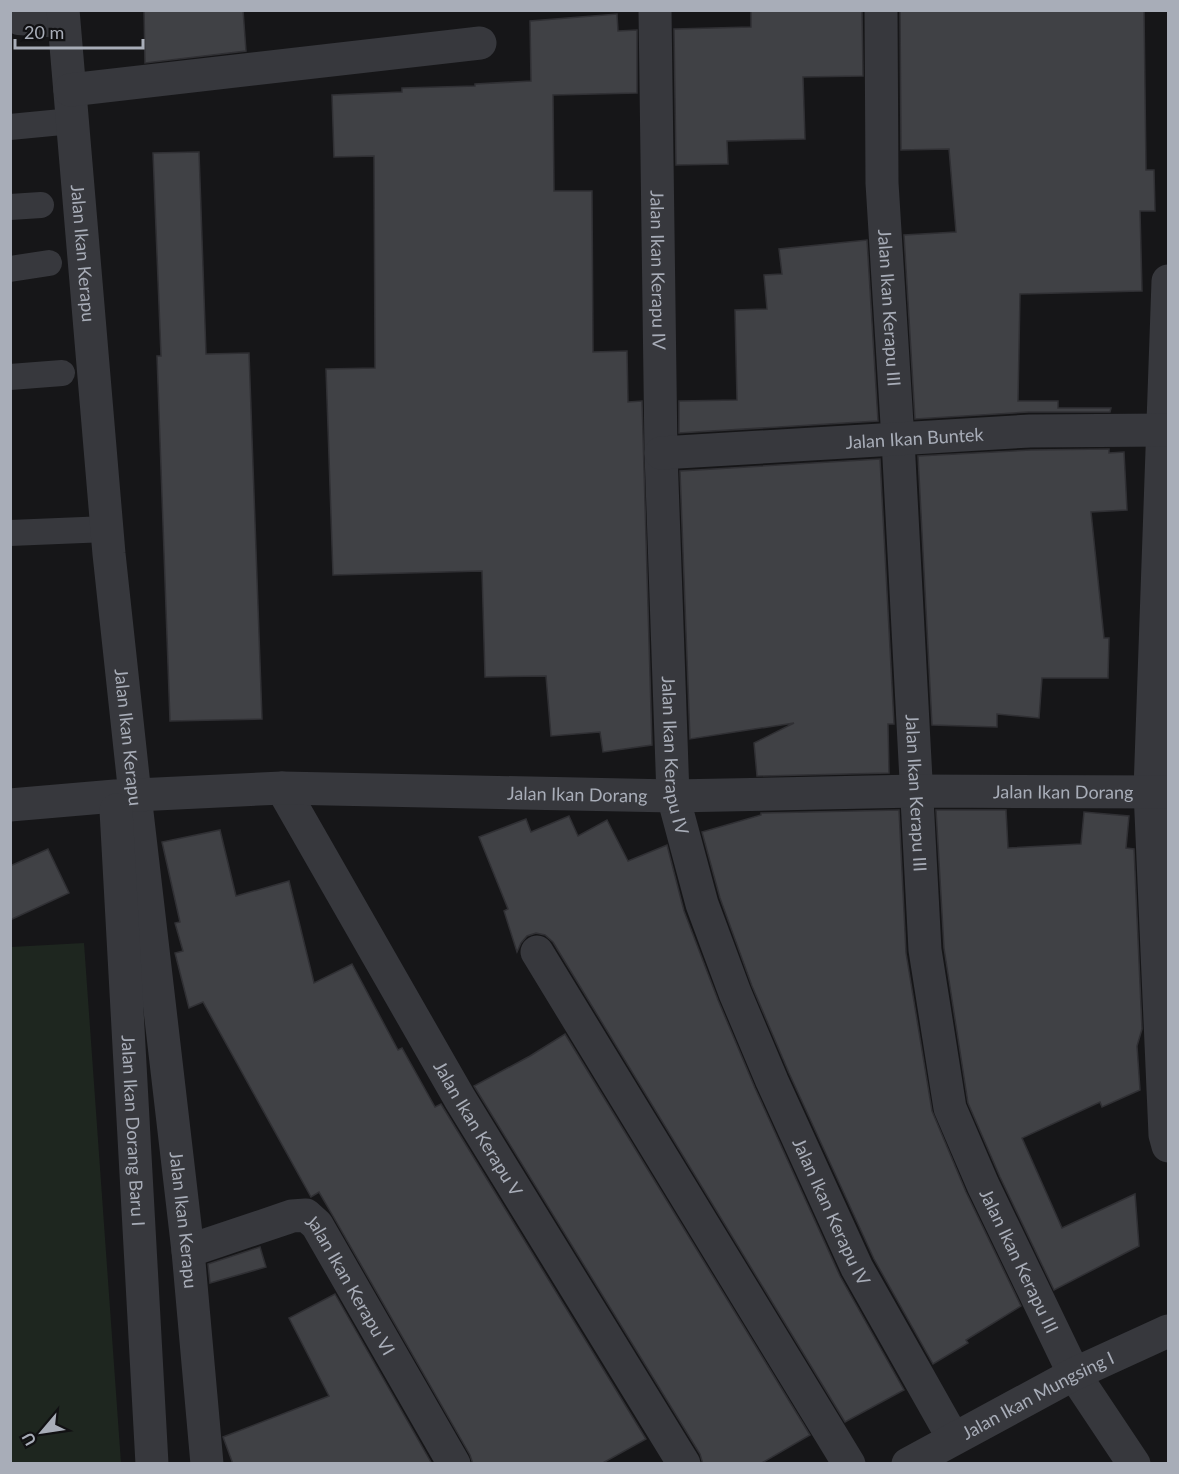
<svg xmlns="http://www.w3.org/2000/svg" width="1179" height="1474" viewBox="0 0 1179 1474" font-family="Lato,sans-serif">
<style>
.green{fill:#1e261f}
.building{fill:#404145;stroke:#303034;stroke-width:1.5}
.lines{fill:none;stroke-linecap:round;stroke-linejoin:round}
.lane{stroke:#37383d;stroke-width:26}
.street{stroke:#37383d;stroke-width:33}
.labels{text-anchor:middle;dominant-baseline:central;stroke-width:4.5;stroke-linejoin:round;paint-order:stroke}
.street-label{font-size:18px;fill:#a8adb8;stroke:#111113}
</style>
<rect width="100%" height="100%" fill="#161618"/>
<polygon class="green" points="84,943 121,1463 11,1463 11,947"/>
<g class="building">
<polygon points="144,10 243,10 246,51 145,63"/>
<polygon points="751,10 862,10 863,76 803,77 805,139 727,141 728,164 676,165 674,29 751,27"/>
<polygon points="900,10 1144,10 1146,170 1154,170 1155,211 1140,211 1142,291 1020,294 1018,401 1058,401 1058,408 1111,408 1110,412 1029,412 915,419 904,235 956,232 949,149 901,150"/>
<polygon points="617,14 618,31 637,30 637,93 553,95 554,191 592,191 593,352 627,351 628,402 642,401 652,745 603,752 600,732 551,736 546,676 485,677 482,571 333,575 326,369 375,368 374,156 334,157 332,95 402,92 402,88 475,86 475,84 531,81 530,21"/>
<polygon points="199,152 206,354 249,353 262,719 170,721 157,356 161,356 153,153"/>
<polygon points="867,240 878,421 679,433 679,401 737,400 735,310 767,309 764,275 782,274 779,249"/>
<polygon points="1109,449 1109,453 1124,452 1127,510 1091,512 1104,638 1109,638 1108,678 1042,678 1039,718 997,714 997,727 932,725 918,456 1031,450"/>
<polygon points="880,459 894,724 888,724 889,773 757,776 754,743 794,723 690,739 680,471"/>
<polygon points="899,810 906,953 932,1111 966,1192 1021,1306 966,1340 968,1343 933,1364 874,1259 789,1073 752,986 720,898 702,832 761,815 761,813"/>
<polygon points="936,810 1006,810 1008,848 1081,844 1084,812 1129,816 1126,848 1134,849 1142,1029 1137,1046 1140,1090 1102,1107 1100,1102 1022,1138 1062,1228 1135,1194 1139,1246 1054,1290 1000,1177 968,1103 944,948"/>
<polygon points="569,816 578,836 607,820 628,861 667,845 684,911 718,1000 755,1088 840,1276 904,1390 845,1422 553,942 545,935 536,933 527,936 521,943 517,952 504,911 508,909 479,837 526,819 531,832"/>
<polygon points="220,830 236,896 289,881 314,983 352,964 398,1050 402,1048 435,1107 441,1104 646,1439 601,1464 473,1464 470,1455 333,1216 319,1192 311,1197 203,1002 189,1008 175,953 183,951 175,923 180,922 162,842"/>
<polygon points="48,849 69,893 10,920 10,866"/>
<polygon points="565,1034 810,1435 760,1464 703,1464 700,1454 474,1086 530,1056"/>
<polygon points="260,1247 266,1267 210,1283 208,1264"/>
<polygon points="335,1294 432,1464 233,1464 223,1437 329,1396 289,1318"/>
</g>
<g class="lines">
<g class="lane">
<polyline points="18,22 64,25"/>
<polyline points="10,127 72,121"/>
<polyline points="10,207 41,205"/>
<polyline points="10,269 49,263"/>
<polyline points="10,377 62,373"/>
<polyline points="10,533 107,529"/>
</g>
<g class="street">
<path id="s1" d="M63,10L109,554L135,795L188,1251L207,1464"/>
<path id="s2" d="M655,10L661,453L673,796L702,904L735,993L772,1081L857,1268L953,1438"/>
<path id="s3" d="M881,10L882,183L898,440L925,950L950,1108L983,1185L1074,1374L1134,1464"/>
<polyline points="70,90 480,43"/>
<polyline points="1168,281 1150,790 1165,1135 1168,1146"/>
<path id="s4" d="M661,453L1030,431L1168,430"/>
<path id="s5" d="M282,788L460,1099L684,1464"/>
<path id="s6" d="M10,805L115,796L282,788L673,796L917,791L1168,792"/>
<path id="s7" d="M116,810L152,1464"/>
<polyline points="537,952 849,1464"/>
<path id="s8" d="M188,1251L292,1216L306,1215L317,1225L454,1464"/>
<path id="s9" d="M908,1464L1074,1374L1168,1331"/>
</g>
</g>
<g class="labels">
<g class="street-label">
<text stroke="none"><textPath href="#s1" startOffset="244">Jalan Ikan Kerapu</textPath></text>
<text stroke="none"><textPath href="#s2" startOffset="260">Jalan Ikan Kerapu IV</textPath></text>
<text stroke="none"><textPath href="#s3" startOffset="298">Jalan Ikan Kerapu III</textPath></text>
<text stroke="none"><textPath href="#s4" startOffset="254">Jalan Ikan Buntek</textPath></text>
<text stroke="none"><textPath href="#s1" startOffset="730">Jalan Ikan Kerapu</textPath></text>
<text stroke="none"><textPath href="#s2" startOffset="746">Jalan Ikan Kerapu IV</textPath></text>
<text stroke="none"><textPath href="#s6" startOffset="1054">Jalan Ikan Dorang</textPath></text>
<text stroke="none"><textPath href="#s3" startOffset="784">Jalan Ikan Kerapu III</textPath></text>
<text stroke="none"><textPath href="#s6" startOffset="568">Jalan Ikan Dorang</textPath></text>
<text stroke="none"><textPath href="#s5" startOffset="393">Jalan Ikan Kerapu V</textPath></text>
<text stroke="none"><textPath href="#s7" startOffset="321">Jalan Ikan Dorang Baru I</textPath></text>
<text stroke="none"><textPath href="#s2" startOffset="1232">Jalan Ikan Kerapu IV</textPath></text>
<text stroke="none"><textPath href="#s1" startOffset="1216">Jalan Ikan Kerapu</textPath></text>
<text stroke="none"><textPath href="#s3" startOffset="1269">Jalan Ikan Kerapu III</textPath></text>
<text stroke="none"><textPath href="#s8" startOffset="207">Jalan Ikan Kerapu VI</textPath></text>
<text stroke="none"><textPath href="#s9" startOffset="147">Jalan Ikan Mungsing I</textPath></text>
</g>
</g>
<rect width="1179" height="1474" fill="none" stroke="#a8adb8" stroke-width="24"/>
<g transform="translate(42 1432) rotate(241)" stroke="#111113" stroke-width="4.5" paint-order="stroke">
<path d="M0-4.5L10 22L0 15L-10 22Z" fill="#a8adb8"/>
<text y="-9" font-size="16" font-weight="bold" text-anchor="middle" fill="#a8adb8">U</text>
</g>
<path d="M15 39v9h128v-9" fill="none" stroke="#a8adb8" stroke-width="3"/>
<text x="24" y="39" font-size="18" fill="#a8adb8" stroke="#111113" stroke-width="4.5" paint-order="stroke">20 m</text>
</svg>
